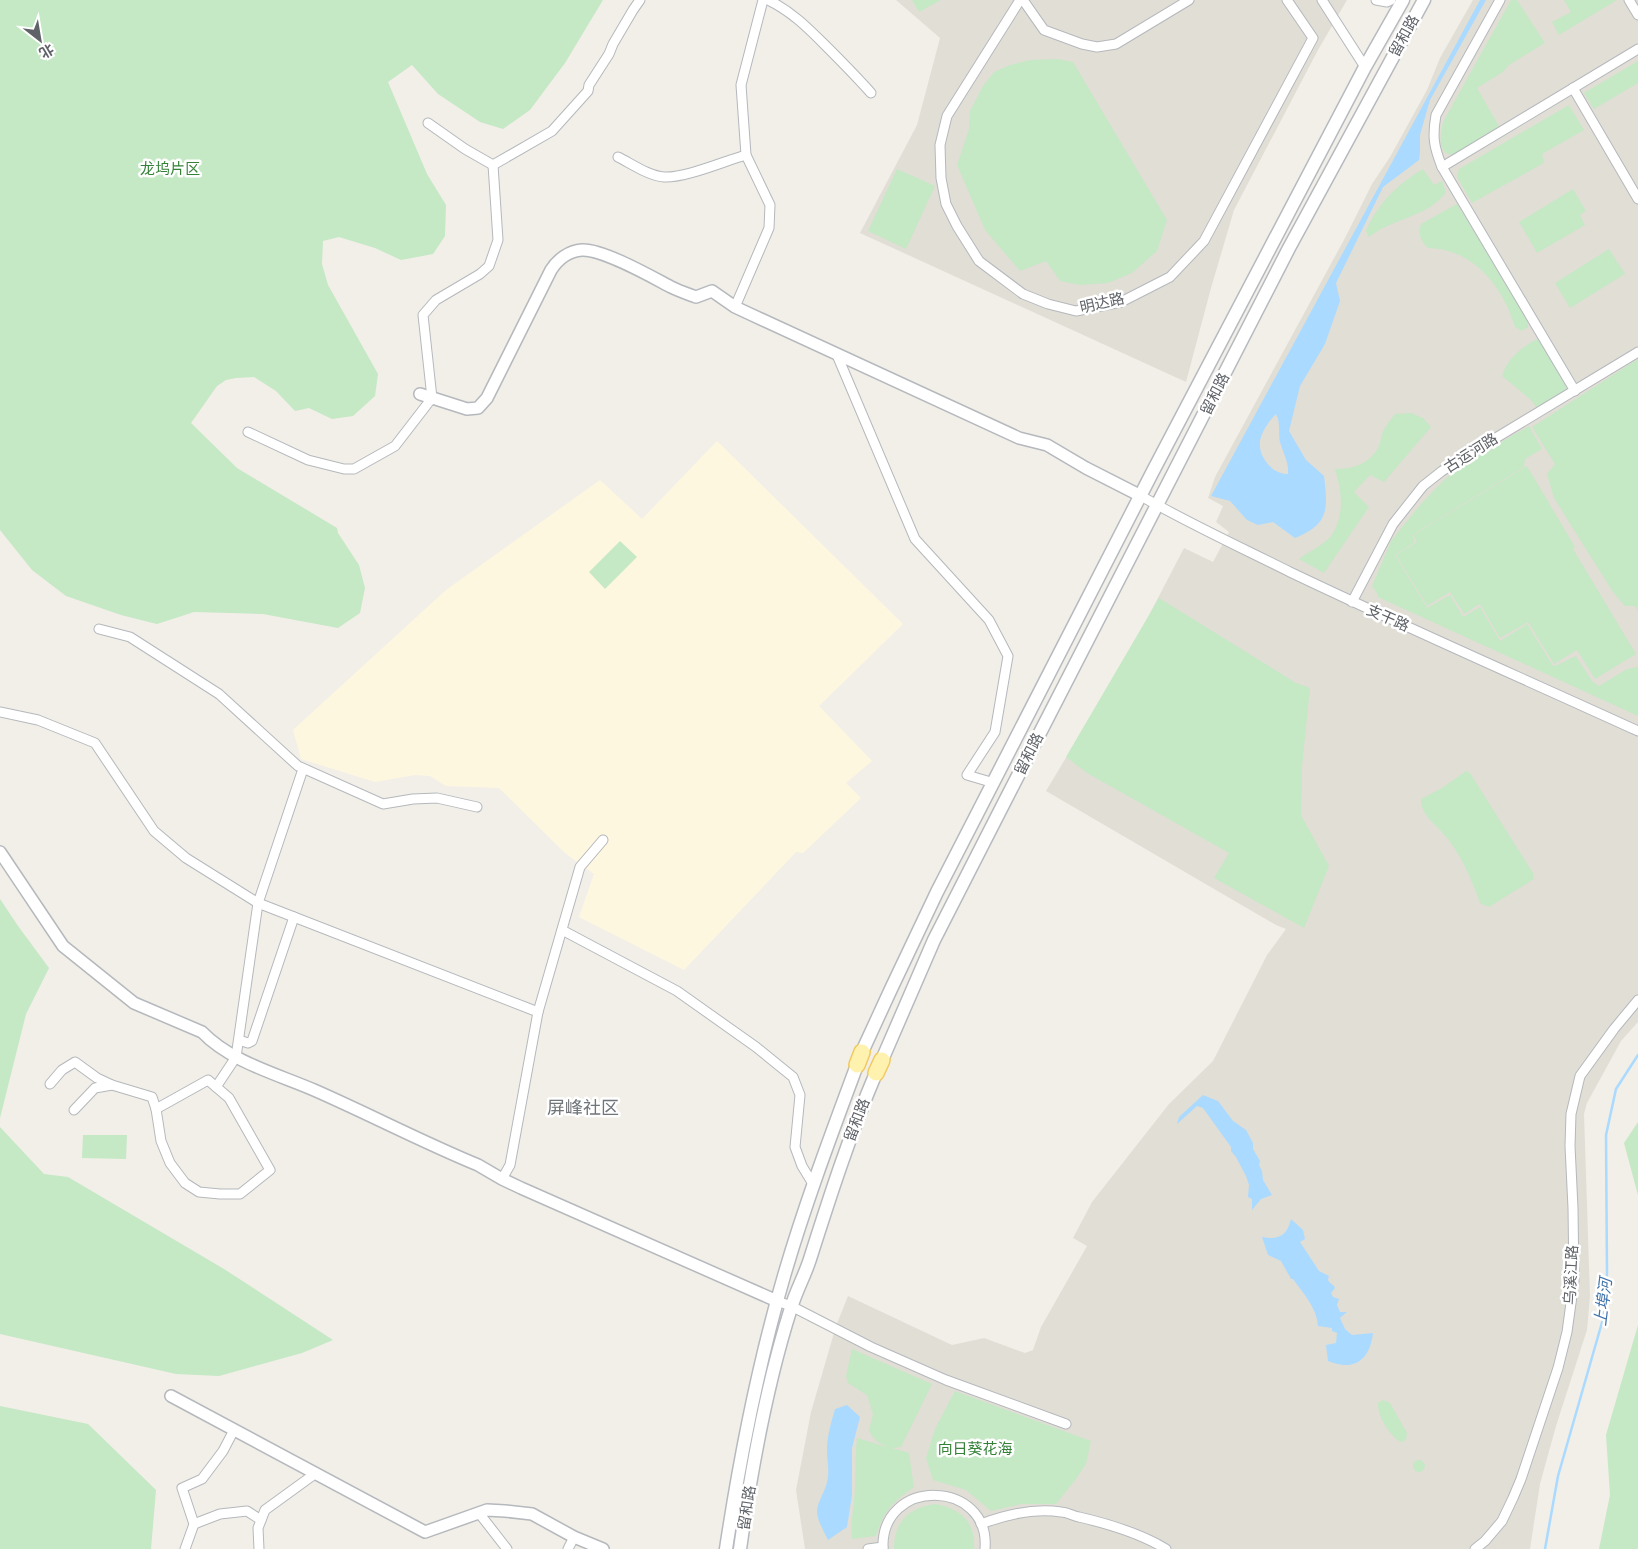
<svg xmlns="http://www.w3.org/2000/svg" width="1638" height="1549" viewBox="0 0 1638 1549" font-family="'DejaVu Sans','Noto Sans SC',sans-serif">
<style>
.commercial{fill:#fef7e0}
.education{fill:#e1ded6}
.green{fill:#c5e8c5}
.water{fill:#aadaff;fill-rule:evenodd}
.lines{fill:none;stroke-linecap:round;stroke-linejoin:round}
.stream{stroke:#aadaff;stroke-width:2.5}
.minor-casing{stroke:#b5b8bc;stroke-width:11}
.tertiary-casing{stroke:#b5b8bc;stroke-width:14}
.secondary-casing{stroke:#b6babf;stroke-width:15}
.primary-casing{stroke:#f2c960;stroke-width:18}
.minor{stroke:#fff;stroke-width:9}
.tertiary{stroke:#fff;stroke-width:11}
.secondary{stroke:#fff;stroke-width:12}
.primary{stroke:#fff2af;stroke-width:15}
.labels{text-anchor:middle;dominant-baseline:central;stroke-width:5;stroke-linejoin:round;paint-order:stroke}
.street-label{font-size:15px;fill:#5f6368;stroke:#fff}
.park-label{font-size:15px;fill:#348238;stroke:#fff}
.water-label{font-size:16px;font-style:italic;fill:#4174aa;stroke:#fff}
.quarter-label{font-size:18px;fill:#70757a;stroke:#fff}
</style>
<rect width="100%" height="100%" fill="#f1efe8"/>
<polygon class="commercial" points="717,441 903,624 819,706 872,761 846,783 861,798 803,853 796,852 684,970 579,917 594,874 565,853 499,788 446,786 430,776 415,775 375,782 301,759 293,730 446,590 600,480 642,519"/>
<g class="education">
<polygon points="896,0 1347,0 1318,50 1234,210 1211,288 1186,382 860,233 917,125 940,38"/>
<polygon points="1473,0 1638,0 1638,1022 1621,1041 1587,1103 1584,1114 1590,1296 1587,1330 1556,1426 1540,1484 1530,1549 805,1549 796,1490 811,1412 836,1326 848,1296 952,1345 984,1338 1025,1353 1033,1350 1041,1327 1087,1246 1073,1238 1092,1202 1169,1104 1213,1061 1267,955 1286,929 1276,925 1046,791 1133,646 1184,548 1213,562 1229,532 1216,522 1223,506 1208,498 1215,477 1345,238 1372,184 1390,157 1427,90 1440,58"/>
</g>
<g class="green">
<polygon points="0,0 603,0 565,63 530,110 503,129 480,122 438,94 412,65 388,82 427,174 446,205 445,236 433,254 401,260 375,248 339,237 323,241 322,264 328,285 378,374 375,396 353,416 332,419 309,408 295,411 276,391 254,377 236,378 226,380 217,386 191,423 237,468 337,528 338,533 359,565 365,588 360,613 338,628 263,614 194,612 157,624 121,615 66,596 32,570 0,530"/>
<polygon points="912,0 941,0 919,12"/>
<path d="M1511,0H1517L1545,43L1509,65L1503,72L1477,88L1500,128L1456,156C1436,154 1440,138 1443,122Z"/>
<polygon points="1564,0 1617,0 1559,35 1552,22 1571,12"/>
<polygon points="1058,59 1073,62 1167,220 1157,251 1132,273 1108,283 1080,285 1060,281 1046,261 1020,271 985,230 957,165 969,129 970,111 983,86 994,72 1010,65 1030,60"/>
<polygon points="1638,61 1638,83 1594,109 1584,93"/>
<polygon points="1569,105 1584,130 1542,154 1544,163 1472,203 1457,177 1459,169"/>
<polygon points="897,169 935,186 906,249 868,231"/>
<path d="M1423,169L1434,185L1442,181L1446,192C1429,217 1392,218 1369,237L1366,231C1378,203 1397,185 1423,169Z"/>
<polygon points="1573,189 1586,211 1580,215 1585,225 1537,253 1519,222"/>
<path d="M1457,204L1528,319V327L1522,331L1515,327C1503,287 1474,249 1428,248C1420,240 1418,235 1421,224Z"/>
<polygon points="1609,249 1625,274 1570,308 1555,283"/>
<path d="M1539,338L1567,389L1537,408L1531,400L1502,376C1508,357 1522,347 1539,338Z"/>
<polygon points="1638,359 1638,611 1635,606 1625,606 1613,592 1554,498 1547,474 1555,464 1532,427"/>
<path d="M1411,413L1423,418L1431,427L1384,482L1370,475L1354,492L1369,507L1324,573L1299,559C1308,552 1325,544 1331,536C1345,516 1342,491 1335,469C1353,469 1370,464 1379,446C1381,443 1380,439 1382,435C1384,427 1390,421 1395,414Z"/>
<polygon points="1529,426 1542,449 1525,459 1524,467 1412,535 1415,542 1395,555 1427,608 1450,595 1463,617 1480,607 1500,641 1527,624 1553,666 1557,665 1576,656 1592,681 1599,686 1627,669 1638,667 1638,716 1378,597 1377,593 1372,586 1391,541 1420,505 1442,482 1462,465"/>
<polygon points="1527,466 1575,547 1573,549 1636,654 1595,679 1577,650 1554,664 1528,622 1500,638 1480,604 1464,614 1450,592 1427,606 1396,555 1417,542 1413,535"/>
<polygon points="620,541 637,557 605,589 589,572"/>
<polygon points="1159,598 1296,683 1310,688 1302,767 1301,815 1329,866 1304,928 1214,878 1229,853 1087,773 1066,757"/>
<path d="M1466,771L1470,773L1533,873L1534,879L1489,907L1480,903C1471,878 1460,851 1441,831C1432,821 1421,814 1421,799L1442,788Z"/>
<polygon points="0,899 18,926 49,968 26,1014 0,1118"/>
<polygon points="1638,1122 1638,1195 1624,1143"/>
<polygon points="0,1127 44,1174 68,1177 224,1269 333,1340 302,1353 219,1376 176,1374 0,1334"/>
<polygon points="83,1135 127,1135 126,1159 82,1158"/>
<polygon points="1638,1325 1638,1549 1599,1549 1610,1495 1606,1435"/>
<path d="M852,1349L932,1384L901,1447L892,1448L909,1453L914,1487C892,1503 884,1510 876,1536L852,1539C850,1520 855,1504 855,1485C856,1469 855,1454 857,1438L887,1447L878,1442L872,1436L869,1430L873,1414L867,1395L848,1383L846,1376Z"/>
<polygon points="955,1391 1091,1441 1086,1464 1076,1479 1056,1504 1021,1504 991,1511 966,1490 933,1480 926,1458 935,1429"/>
<path d="M1383,1400L1390,1403L1407,1433L1406,1440L1401,1442C1390,1437 1377,1415 1378,1403Z"/>
<polygon points="0,1406 88,1424 156,1490 151,1549 0,1549"/>
<circle cx="1419" cy="1466" r="6"/>
<path d="M935,1504C960,1508 976,1522 974,1549H894C894,1522 908,1508 935,1504Z"/>
</g>
<g class="water">
<path d="M1480,0H1486L1430,100L1420,135V151L1419,160L1383,187L1336,283L1340,301L1325,344L1300,386L1289,431L1306,460L1324,476C1328,510 1329,524 1295,538L1273,522L1258,525L1247,520L1230,501L1211,496ZM1276,414C1281,423 1278,432 1280,442C1283,453 1289,462 1288,474C1272,474 1258,457 1260,441C1262,431 1269,421 1276,414Z"/>
<polygon points="1203,1095 1218,1101 1233,1121 1246,1130 1253,1143 1253,1149 1260,1161 1259,1165 1262,1171 1263,1180 1272,1195 1261,1199 1252,1210 1252,1199 1248,1197 1249,1185 1246,1176 1236,1157 1231,1151 1231,1147 1203,1108 1197,1106 1177,1124 1179,1117"/>
<path d="M1291,1219L1303,1230L1305,1239L1300,1242L1319,1271L1329,1276C1326,1284 1332,1282 1335,1288L1331,1293L1333,1297L1339,1299L1337,1305L1340,1312H1347L1340,1318L1345,1329L1352,1335L1373,1333C1370,1360 1354,1372 1328,1361L1326,1345L1336,1343L1337,1333L1332,1331V1328L1318,1326C1317,1308 1303,1293 1293,1279H1291L1281,1261L1268,1255L1262,1237C1279,1240 1287,1236 1291,1219Z"/>
<path d="M847,1405L860,1417L852,1448V1495L847,1527L828,1540C824,1531 817,1521 817,1511C818,1500 825,1492 827,1482C830,1471 827,1461 827,1451C827,1436 831,1423 835,1409Z"/>
</g>
<g class="lines">
<polyline class="stream" points="1545,1549 1558,1476 1603,1319 1607,1273 1606,1135 1616,1089 1638,1055"/>
<defs>
<g id="minor">
<path d="M768,0C791,11 807,27 825,45C841,61 856,76 871,93"/>
<polyline points="1020,0 947,116 940,145 941,178 946,204 957,226 979,261 1023,294 1048,304 1076,311 1121,302 1170,277 1204,241 1313,38 1287,0"/>
<polyline points="1023,0 1044,30 1082,44 1097,47 1116,44 1189,0"/>
<polyline points="1322,0 1365,67"/>
<polyline points="1376,0 1387,2 1391,0"/>
<path d="M1500,0L1436,115C1432,137 1434,147 1442,167L1575,391"/>
<polyline points="1629,0 1638,15"/>
<polyline points="1573,88 1638,199"/>
<polyline points="428,123 465,149 493,165"/>
<path d="M618,157C632,164 649,176 664,177C686,178 724,161 746,155"/>
<polyline points="493,165 552,131 588,91 589,85 609,54 613,44 633,10 640,0"/>
<polyline points="1442,167 1638,49"/>
<polyline points="735,307 769,228 770,205 746,155 741,85 763,0"/>
<polyline points="837,355 915,539 989,620 1008,656 995,732 967,775 994,783"/>
<polyline points="248,432 308,460 344,469 354,469 395,446 432,398 423,315 436,300 480,274 489,266 498,240 493,165"/>
<path d="M1141,496C1190,524 1240,547 1290,572C1405,627 1522,678 1638,731"/>
<polyline points="1352,602 1393,524 1423,486 1442,471 1471,453 1638,352"/>
<polyline points="99,629 130,637 219,694 298,766 383,804 413,799 437,798 477,807"/>
<polyline points="0,712 38,720 95,743 154,831 186,858 258,903 538,1012"/>
<polyline points="562,930 677,991 756,1047 793,1077 800,1095 795,1147 802,1166 813,1184"/>
<polyline points="239,1040 248,1043 252,1041 294,917"/>
<polygon points="208,1080 229,1098 270,1170 240,1194 220,1194 199,1192 185,1183 170,1163 161,1141 156,1109"/>
<polyline points="50,1084 62,1070 75,1062 97,1078 112,1085"/>
<polyline points="216,1087 236,1057 258,903 303,769"/>
<polyline points="74,1110 95,1088 112,1085 152,1097 156,1109"/>
<polyline points="502,1179 510,1165 538,1012 580,867 603,840"/>
<polyline points="777,1301 791,1306 871,1347 946,1380 1066,1424"/>
<polyline points="479,1513 507,1549"/>
<polyline points="194,1524 220,1514 247,1511 261,1520"/>
<path d="M981,1524C1005,1515 1035,1508 1061,1512C1067,1512 1073,1516 1079,1517C1109,1524 1140,1533 1166,1549"/>
<polyline points="185,1549 194,1524 182,1488 202,1479 223,1451 234,1430"/>
<polyline points="259,1549 258,1528 265,1510 316,1473"/>
<polyline points="568,1549 574,1537"/>
<polyline points="868,1549 883,1547"/>
<path d="M883,1549C880,1476 991,1479 985,1549"/>
<polyline points="1475,1549 1485,1541 1502,1521 1513,1498 1521,1479 1558,1368 1567,1332 1574,1281 1573,1208 1570,1146 1571,1114 1580,1076 1614,1029 1638,1000"/>
</g>
<g id="tertiary">
<path d="M420,394L467,409L478,408L487,398L551,270C558,259 569,251 582,250C603,249 652,277 671,287C679,291 688,294 696,297L712,291L735,307L750,314L1019,438L1047,445L1086,468L1141,496"/>
<path d="M0,852L63,946L134,1003L202,1032C231,1062 277,1074 314,1090C369,1114 422,1142 478,1165L502,1179L521,1188L777,1301"/>
<polyline points="171,1396 425,1532 487,1510 505,1511 532,1514 574,1537 603,1549"/>
</g>
<g id="secondary">
<polyline points="862,1052 891,989 937,892 1152,473 1365,67 1403,0"/>
<polyline points="882,1060 934,940 1006,799 1289,248 1424,0"/>
<path d="M726,1549C740,1457 758,1365 784,1276C805,1204 831,1135 857,1065"/>
<path d="M740,1549C751,1471 767,1383 791,1308C796,1291 805,1275 810,1259C830,1196 850,1134 876,1073"/>
</g>
<g id="primary">
<polyline points="857,1065 862,1052"/>
<polyline points="876,1073 882,1060"/>
</g>
</defs>
<use href="#minor" class="minor-casing"/>
<use href="#tertiary" class="tertiary-casing"/>
<use href="#secondary" class="secondary-casing"/>
<use href="#primary" class="primary-casing"/>
<use href="#minor" class="minor"/>
<use href="#tertiary" class="tertiary"/>
<use href="#secondary" class="secondary"/>
<use href="#primary" class="primary"/>
</g>
<g class="labels">
<g class="street-label">
<text transform="translate(1404 36) rotate(-61)">留和路</text>
<text transform="translate(1102 303) rotate(-13)">明达路</text>
<text transform="translate(1215 394) rotate(-63)">留和路</text>
<text transform="translate(1471 453) rotate(-32)">古运河路</text>
<text transform="translate(1388 618) rotate(24)">支干路</text>
<text transform="translate(1029 754) rotate(-63)">留和路</text>
<text transform="translate(857 1120) rotate(-69)">留和路</text>
<text transform="translate(1571 1275) rotate(-87)">乌溪江路</text>
<text transform="translate(747 1508) rotate(-81)">留和路</text>
</g>
<g class="park-label">
<text x="170" y="169">龙坞片区</text>
<text x="975" y="1449">向日葵花海</text>
</g>
<g class="water-label">
<text transform="translate(1603 1302) rotate(-83)">上埠河</text>
</g>
<g class="quarter-label">
<text x="583" y="1107">屏峰社区</text>
</g>
</g>
<g transform="translate(40 40) rotate(149)" stroke="#ffffff" stroke-width="4" paint-order="stroke">
<path d="M0-4L9 19L0 12L-9 19Z" fill="#5f6368"/>
<text y="-8" font-size="14" font-weight="bold" text-anchor="middle" fill="#5f6368">北</text>
</g>
</svg>
